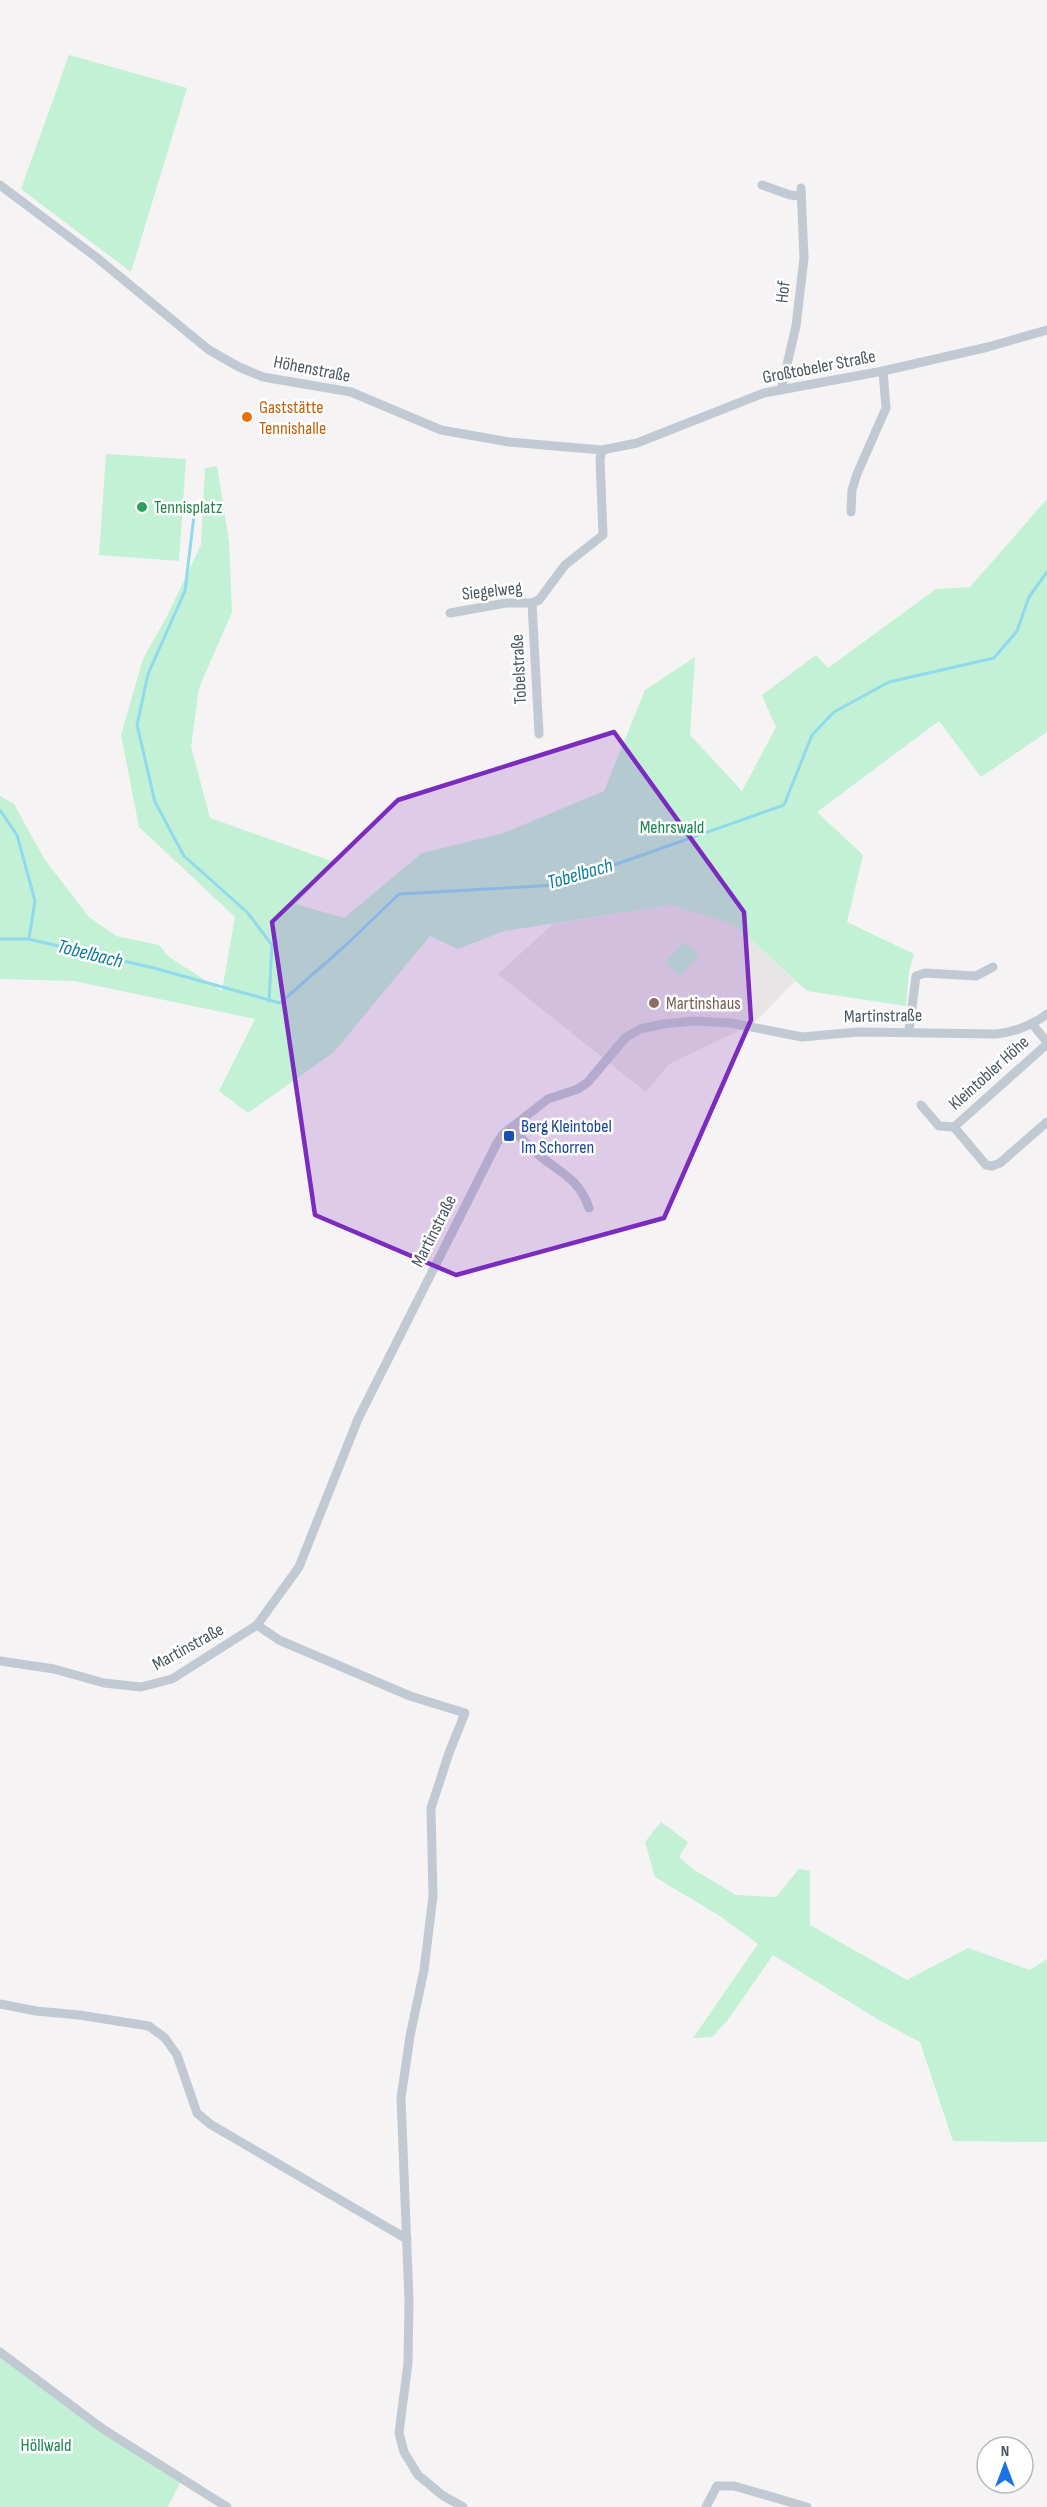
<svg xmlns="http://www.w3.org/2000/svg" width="1047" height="2507" viewBox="0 0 1047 2507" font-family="'Sofia Sans Condensed',sans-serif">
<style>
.education{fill:#e6e4e5}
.green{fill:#c3f1d5}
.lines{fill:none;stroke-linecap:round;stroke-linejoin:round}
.stream{stroke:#90daee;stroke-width:3}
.minor{stroke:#c1cad2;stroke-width:9}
.marked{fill:#7b2cbf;fill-opacity:0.2;stroke:#7b2cbf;stroke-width:4.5;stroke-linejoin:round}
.food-dot{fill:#e8710a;stroke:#fff;stroke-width:2}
.leisure-dot{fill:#2e9e5b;stroke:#fff;stroke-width:2}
.education-dot{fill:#8d6e63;stroke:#fff;stroke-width:2}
.transit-dot{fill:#1a4fb4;stroke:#fff;stroke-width:2}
.labels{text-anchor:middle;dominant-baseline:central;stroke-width:5;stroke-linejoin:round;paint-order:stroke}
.street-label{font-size:18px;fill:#4a5661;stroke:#fff}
.food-label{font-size:18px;fill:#c56008;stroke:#fff;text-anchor:start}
.leisure-label{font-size:18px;fill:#27864d;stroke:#fff;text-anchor:start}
.park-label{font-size:18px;fill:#17864f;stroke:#fff}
.education-label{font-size:18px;fill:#785e54;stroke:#fff;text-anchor:start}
.transit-label{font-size:18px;fill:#164399;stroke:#fff;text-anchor:start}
.water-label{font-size:20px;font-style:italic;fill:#0c7c9b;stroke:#fff}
</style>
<rect width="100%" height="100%" fill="#f5f3f3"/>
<polygon class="education" points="672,905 734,925 795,981 753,1024 669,1064 646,1092 498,974 553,924"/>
<g class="green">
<polygon points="69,55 187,88 131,272 21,189"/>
<polygon points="106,454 186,459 179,561 99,555"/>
<polygon points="217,466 229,541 232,612 199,688 191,747 210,818 334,862 296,904 344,918 422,853 504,833 604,791 645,690 695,657 690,735 742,791 776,727 762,695 816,655 828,668 936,589 970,587 1047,499 1047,732 981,777 939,721 817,812 863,855 847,922 914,954 909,972 906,1006 807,991 734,925 672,905 504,931 458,949 430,936 334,1052 248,1113 219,1091 255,1019 74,981 0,979 0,796 14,804 45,860 89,917 116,936 159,945 169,957 222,991 235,917 139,827 121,735 143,659 168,614 201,545 205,468"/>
<polygon points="684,942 699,955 680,976 665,963"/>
<polygon points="661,1822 688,1842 679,1857 694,1870 736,1895 776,1897 799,1869 810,1871 810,1925 907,1980 968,1948 1030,1970 1047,1959 1047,2142 953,2141 920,2042 884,2023 773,1955 727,2021 712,2037 693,2038 758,1944 720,1916 655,1877 645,1842"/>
<polygon points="0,2352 182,2479 168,2507 0,2507"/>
</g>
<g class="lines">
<g class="stream">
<polyline points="195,507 185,591 148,674 137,725 155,802 184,856 247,912 272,945 269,1001"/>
<polyline points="0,810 17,835 35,901 29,938"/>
<polyline points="0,939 28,939 154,968 280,1003 346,945 399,894 557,885 784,805 812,735 834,712 889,682 994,658 1017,631 1029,597 1047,572"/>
</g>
<g class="minor">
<polyline points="0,185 96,257 209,350 239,367 263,377 351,392 441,430 509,442 602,450 637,443 764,393 883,371 988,347 1047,330"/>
<polyline points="762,185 790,195 800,196"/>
<polyline points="781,390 796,326 804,258 801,188"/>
<polyline points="851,512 852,490 857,474 886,408 883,371"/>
<polyline points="532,603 539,734"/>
<polyline points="450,613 506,603 532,603 539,600 565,565 603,535 600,459 602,450"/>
<polyline points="1033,1025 1047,1042"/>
<polyline points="909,1031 916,976 925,973 976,976 993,967"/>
<polyline points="1047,1044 954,1127 986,1165 992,1166 1000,1163 1047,1122"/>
<polyline points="921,1105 939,1126 954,1127"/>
<path d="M512,1127C518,1134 524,1142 531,1148C553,1170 578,1175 589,1208"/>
<polyline points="257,1625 279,1640 410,1696 465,1713 449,1753 431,1808 433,1896 424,1970 410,2036 401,2098 409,2300 408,2363 399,2433 404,2452 418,2475 442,2495 463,2507"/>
<path d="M0,1661L54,1669L104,1683L141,1687L172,1679L257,1625L299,1567L358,1419L497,1143L503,1134L548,1099L578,1089L588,1082L625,1038L640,1029L663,1024L694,1021L731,1023L802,1037L858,1032L996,1034C1016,1032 1031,1026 1047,1014"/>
<polyline points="0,2004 36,2011 79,2015 149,2026 165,2038 177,2055 197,2113 210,2124 407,2239"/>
<polyline points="0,2352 103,2429 227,2507"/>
<polyline points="706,2507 717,2486 734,2486 807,2507"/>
</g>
</g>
<path class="marked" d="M614,732L744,912L751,1020L664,1218L456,1275L315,1215L272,922L398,800Z"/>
<circle class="food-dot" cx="247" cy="417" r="6"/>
<circle class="leisure-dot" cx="142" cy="507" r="6"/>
<circle class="education-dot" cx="654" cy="1003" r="6"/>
<rect class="transit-dot" x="503" y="1130" width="12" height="12" rx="3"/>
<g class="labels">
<g class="street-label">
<text transform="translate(783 292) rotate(-83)">Hof</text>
<text transform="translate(819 367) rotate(-11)">Großtobeler Straße</text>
<text transform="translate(312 369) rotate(11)">Höhenstraße</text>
<text transform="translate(492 591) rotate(-6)">Siegelweg</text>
<text transform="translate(519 669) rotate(-93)">Tobelstraße</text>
<text transform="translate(883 1016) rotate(-1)">Martinstraße</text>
<text transform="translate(989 1073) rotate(-42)">Kleintobler Höhe</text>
<text transform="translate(434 1231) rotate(-63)">Martinstraße</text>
<text transform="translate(188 1647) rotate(-29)">Martinstraße</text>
</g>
<g class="food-label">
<text x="259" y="407">Gaststätte<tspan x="259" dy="21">Tennishalle</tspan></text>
</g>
<g class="leisure-label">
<text x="154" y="507">Tennisplatz</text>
</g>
<g class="park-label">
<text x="672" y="827">Mehrswald</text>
<text x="46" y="2445">Höllwald</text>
</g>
<g class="education-label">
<text x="666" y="1003">Martinshaus</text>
</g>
<g class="transit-label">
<text x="521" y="1126">Berg Kleintobel<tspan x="521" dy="21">Im Schorren</tspan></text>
</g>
<g class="water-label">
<text transform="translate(580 874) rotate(-16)">Tobelbach</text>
<text transform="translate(90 954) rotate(14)">Tobelbach</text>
</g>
</g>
<g transform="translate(1005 2465)"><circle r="28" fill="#ffffff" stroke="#b7bbc0" stroke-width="1.5"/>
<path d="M0-4.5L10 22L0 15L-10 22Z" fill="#1a73e8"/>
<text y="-9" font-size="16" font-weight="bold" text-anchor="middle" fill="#4a5661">N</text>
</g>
</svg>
